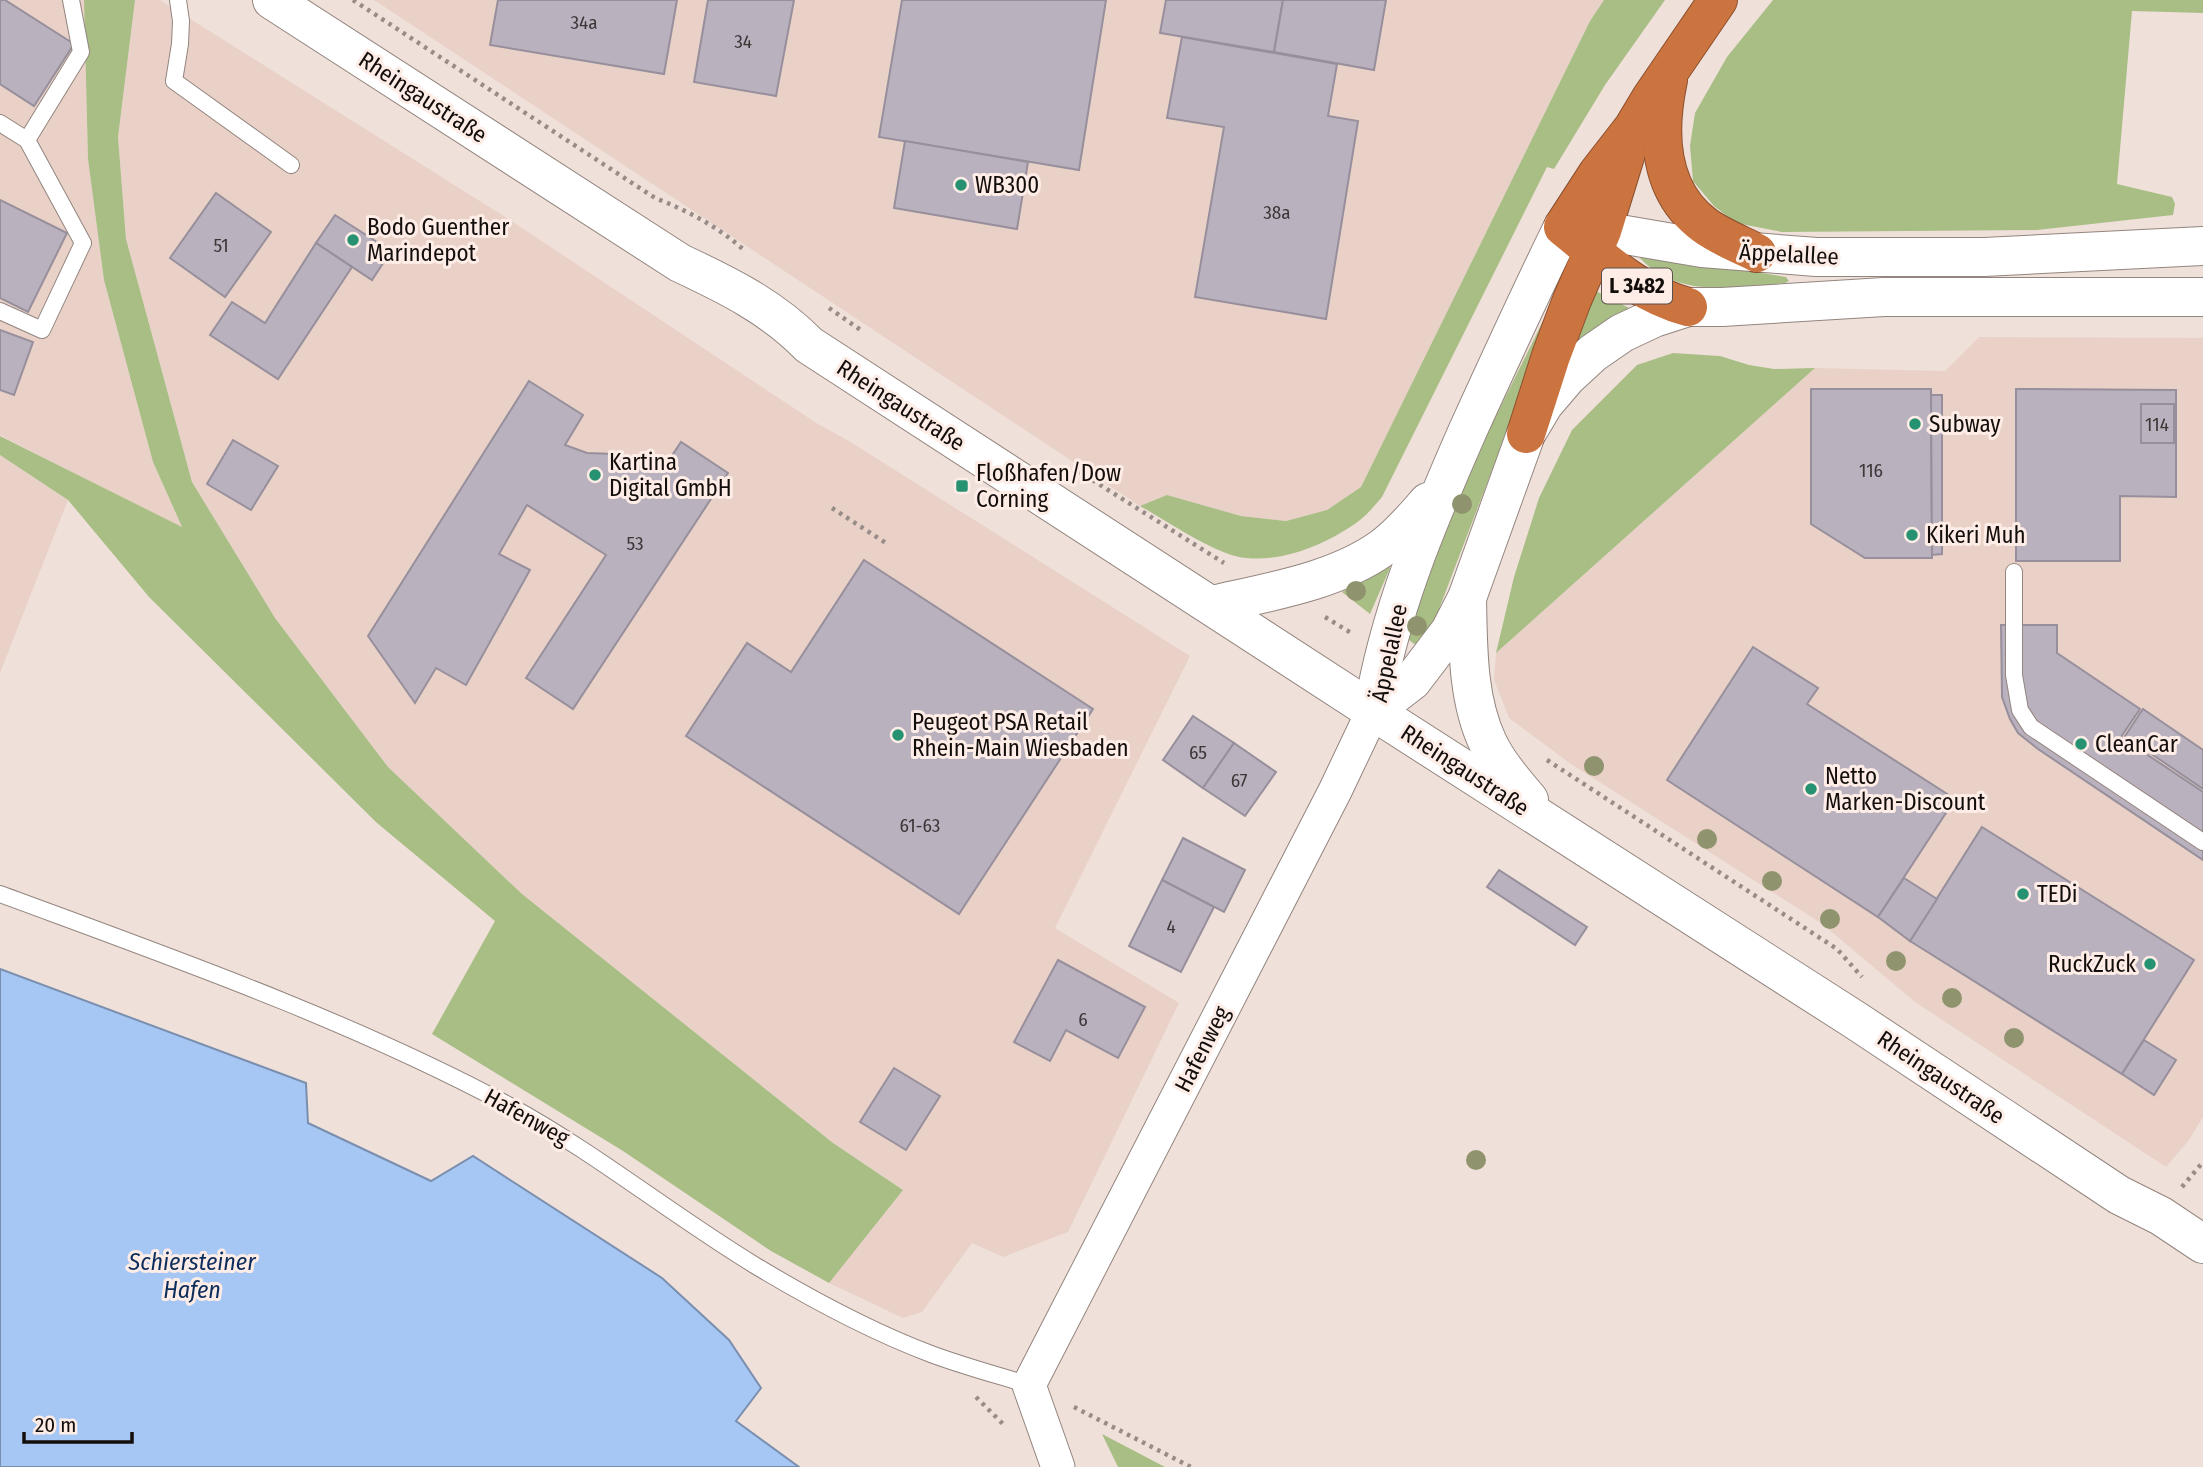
<svg xmlns="http://www.w3.org/2000/svg" width="2203" height="1467" viewBox="0 0 2203 1467" font-family="'Fira Sans Condensed',sans-serif">
<style>
.built{fill:#e9d1c8}
.green{fill:#a8be85}
.water{fill:#a6c6f4;stroke:#7a8fae;stroke-width:2}
.building{fill:#bab1be;stroke:#978f9b;stroke-width:2}
.lines{fill:none;stroke-linecap:round;stroke-linejoin:round}
.service-casing{stroke:#93857f;stroke-width:18}
.minor-casing{stroke:#93857f;stroke-width:35}
.tertiary-casing{stroke:#93857f;stroke-width:40}
.secondary-casing{stroke:#93857f;stroke-width:40}
.motorway-casing{stroke:#8b502e;stroke-width:40}
.path{stroke:#988c88;stroke-width:4.5;stroke-dasharray:3.5 5;stroke-linecap:butt}
.service{stroke:#fff;stroke-width:16}
.minor{stroke:#fff;stroke-width:33}
.tertiary{stroke:#fff;stroke-width:38}
.secondary{stroke:#fff;stroke-width:38}
.motorway{stroke:#cb7440;stroke-width:38}
.tree{fill:#90946e}
.poi-dot{fill:#279272;stroke:#feede7;stroke-width:2.5}
.labels{text-anchor:middle;dominant-baseline:central;stroke-width:6;stroke-linejoin:round;paint-order:stroke}
.number-label{font-size:19px;fill:#3d3738}
.shield{fill:#feede7;stroke:#5a514e;stroke-width:2}
.shield-label{font-size:21px;font-weight:bold;fill:#130e0c}
.street-label{font-size:23px;fill:#130e0c;stroke:#feede7}
.poi-label{font-size:23px;fill:#130e0c;stroke:#feede7;text-anchor:start}
.water-label{font-size:24px;font-style:italic;fill:#0c2d5c;stroke:#feede7}
</style>
<rect width="100%" height="100%" fill="#f0e0da"/>
<g class="built">
<polygon points="0,0 84,0 88,159 104,280 153,462 182,528 0,435"/>
<polygon points="135,0 160,0 510,220 818,424 849,441 1190,656 1055,928 1179,1003 1068,1232 1003,1257 972,1243 922,1312 903,1318 829,1283 902,1189 833,1143 522,894 388,767 275,618 192,482 126,239 118,137"/>
<polygon points="374,0 1604,0 1590,21 1361,487 1327,510 1286,521 1241,516 1167,495 1140,506"/>
<polygon points="1979,337 2203,338 2203,1117 2189,1140 2166,1167 1915,1002 1821,923 1568,762 1509,718 1494,680 1496,653 1815,368 1945,371"/>
<polygon points="0,455 68,500 0,673"/>
</g>
<g class="green">
<polygon points="84,0 135,0 118,137 126,239 192,482 275,618 388,767 522,894 833,1143 903,1190 829,1283 771,1251 623,1151 432,1034 495,921 377,823 149,597 68,500 0,455 0,436 182,527 153,462 104,280 88,159"/>
<path d="M1604,0H1665L1605,85L1554,169L1547,167L1382,497C1375,505 1368,514 1360,520C1327,545 1276,566 1235,556C1208,549 1165,520 1140,506L1167,495L1241,516L1286,521L1327,510L1361,487L1590,21Z"/>
<polygon points="1773,0 2203,0 2203,13 2132,11 2117,184 2172,197 2175,204 2173,215 2037,230 1782,232 1736,223 1714,206 1693,181 1690,146 1695,113 1727,57"/>
<path d="M1641,253L1786,277L1789,281L1785,283C1736,287 1677,299 1640,258Z"/>
<polygon points="1594,290 1631,309 1567,358"/>
<polygon points="1544,319 1549,321 1431,630 1421,649 1398,632 1445,519"/>
<polygon points="1673,353 1720,356 1749,365 1774,369 1815,368 1496,653 1514,577 1539,498 1572,430 1637,365"/>
<polygon points="1388,564 1390,568 1370,614 1342,592"/>
<polygon points="1102,1434 1165,1467 1118,1467"/>
</g>
<polygon class="water" points="0,969 306,1083 308,1123 431,1181 473,1156 662,1278 729,1340 761,1388 736,1421 799,1467 0,1467"/>
<g class="building">
<polygon points="0,0 5,0 74,44 34,106 0,84"/>
<polygon points="498,0 677,0 664,74 490,45"/>
<polygon points="708,0 794,0 776,96 694,82"/>
<polygon points="902,0 1106,0 1079,170 879,137"/>
<polygon points="1166,0 1283,0 1274,52 1160,33"/>
<polygon points="1283,0 1386,0 1374,70 1274,52"/>
<polygon points="1182,37 1337,64 1328,116 1358,121 1326,319 1195,297 1224,127 1167,118"/>
<polygon points="905,141 1028,162 1017,229 894,208"/>
<polygon points="216,193 271,232 225,297 170,258"/>
<polygon points="0,200 67,233 28,312 0,298"/>
<polygon points="335,215 391,251 372,280 316,243"/>
<polygon points="316,243 352,267 278,379 210,335 232,302 265,323"/>
<polygon points="0,330 33,342 14,395 0,390"/>
<polygon points="529,381 583,415 565,445 587,453 615,454 647,459 663,469 681,442 728,473 573,709 526,678 606,555 527,505 499,554 530,570 466,685 436,668 415,703 368,636"/>
<polygon points="1811,389 1931,389 1932,558 1865,558 1811,524"/>
<polygon points="2016,389 2176,390 2176,497 2120,496 2120,561 2016,561"/>
<polygon points="1931,395 1942,395 1942,554 1932,555"/>
<rect x="2141" y="404" width="33" height="39"/>
<polygon points="233,440 278,466 251,510 207,484"/>
<polygon points="864,560 1093,709 959,914 686,736 747,643 791,672"/>
<polygon points="2001,625 2057,625 2057,653 2140,709 2121,737 2203,792 2203,860 2038,749 2018,733 2010,719 2002,697"/>
<polygon points="1753,647 1818,688 1807,704 1955,799 1878,917 1667,780"/>
<polygon points="2143,709 2203,750 2203,789 2125,736"/>
<polygon points="1193,716 1234,743 1203,788 1163,760"/>
<polygon points="1234,743 1276,772 1245,816 1203,788"/>
<polygon points="1982,827 2194,960 2122,1074 1910,941"/>
<polygon points="1183,838 1245,870 1224,912 1162,880"/>
<polygon points="1499,870 1587,927 1575,945 1487,887"/>
<polygon points="1904,878 1937,899 1910,941 1878,917"/>
<polygon points="1162,880 1214,907 1181,972 1129,946"/>
<polygon points="1058,960 1145,1007 1118,1058 1066,1030 1050,1061 1014,1042"/>
<polygon points="2144,1040 2176,1060 2154,1095 2122,1074"/>
<polygon points="894,1068 940,1096 906,1150 860,1122"/>
</g>
<g class="lines">
<defs>
<g id="service">
<polyline points="178,0 181,21 180,44 174,81 291,165"/>
<polyline points="0,123 27,140 81,52 71,0"/>
<polyline points="0,311 42,330 83,243 27,140"/>
<polyline points="2014,572 2014,675 2020,710 2031,727 2203,842"/>
<path d="M0,894C173,958 347,1019 510,1106C596,1153 672,1215 756,1266C811,1299 870,1331 931,1354C963,1366 997,1375 1029,1385"/>
</g>
<polyline id="minor" points="1058,1467 1029,1385 1335,791 1373,711"/>
<g id="tertiary">
<path d="M1467,598C1468,645 1467,699 1488,743C1498,764 1514,782 1529,800"/>
<polyline points="1373,711 1855,1020 2119,1195 2161,1216 2203,1244"/>
</g>
<g id="secondary">
<path d="M272,0L680,263C727,285 772,307 809,345L1373,711"/>
<path d="M1212,605C1268,592 1334,582 1382,548C1400,535 1414,518 1428,502"/>
<path d="M1373,711C1389,612 1428,521 1468,430C1499,362 1530,294 1563,227L1602,231L1702,248L1816,257H1984L2203,246"/>
<polyline points="1373,711 1412,681 1450,631 1467,598 1526,434 1544,404 1567,377 1593,353 1622,333 1654,318 1688,307 1722,307 1884,297 2203,297"/>
</g>
<g id="motorway">
<path d="M1668,80C1657,132 1658,190 1704,225C1720,237 1739,244 1757,253"/>
<path d="M1688,307C1638,294 1603,259 1563,227L1598,173L1633,128L1651,98L1718,0"/>
<polyline points="1526,434 1551,356 1572,300 1602,231 1626,153"/>
</g>
</defs>
<use href="#service" class="service-casing"/>
<use href="#minor" class="minor-casing"/>
<use href="#tertiary" class="tertiary-casing"/>
<use href="#secondary" class="secondary-casing"/>
<use href="#motorway" class="motorway-casing"/>
<g class="path">
<path d="M353,0L655,198C688,211 717,226 744,250"/>
<polyline points="829,308 862,331"/>
<polyline points="1078,471 1224,563"/>
<polyline points="832,508 889,545"/>
<polyline points="1325,617 1353,634"/>
<polyline points="1547,760 1837,949 1862,977"/>
<polyline points="2182,1187 2203,1162"/>
<polyline points="976,1397 1005,1426"/>
<polyline points="1074,1407 1191,1467"/>
</g>
<use href="#service" class="service"/>
<use href="#minor" class="minor"/>
<use href="#tertiary" class="tertiary"/>
<use href="#secondary" class="secondary"/>
<use href="#motorway" class="motorway"/>
</g>
<g class="tree">
<circle cx="1462" cy="504" r="10"/>
<circle cx="1356" cy="591" r="10"/>
<circle cx="1417" cy="626" r="10"/>
<circle cx="1594" cy="766" r="10"/>
<circle cx="1707" cy="839" r="10"/>
<circle cx="1772" cy="881" r="10"/>
<circle cx="1830" cy="919" r="10"/>
<circle cx="1896" cy="961" r="10"/>
<circle cx="1952" cy="998" r="10"/>
<circle cx="2014" cy="1038" r="10"/>
<circle cx="1476" cy="1160" r="10"/>
</g>
<g class="poi-dot">
<circle cx="961" cy="185" r="7"/>
<circle cx="353" cy="240" r="7"/>
<circle cx="1915" cy="424" r="7"/>
<circle cx="595" cy="475" r="7"/>
<rect x="955" y="479" width="14" height="14" rx="3.5"/>
<circle cx="1912" cy="535" r="7"/>
<circle cx="898" cy="735" r="7"/>
<circle cx="2081" cy="744" r="7"/>
<circle cx="1811" cy="789" r="7"/>
<circle cx="2023" cy="894" r="7"/>
<circle cx="2150" cy="964" r="7"/>
</g>
<g class="labels">
<g class="number-label">
<text x="584" y="22">34a</text>
<text x="743" y="41">34</text>
<text x="1277" y="212">38a</text>
<text x="221" y="245">51</text>
<text x="2157" y="424">114</text>
<text x="1871" y="470">116</text>
<text x="635" y="543">53</text>
<text x="1198" y="752">65</text>
<text x="1239" y="780">67</text>
<text x="920" y="825">61-63</text>
<text x="1171" y="926">4</text>
<text x="1083" y="1019">6</text>
</g>
<rect class="shield" x="1602" y="268.5" width="70" height="35" rx="5"/>
<g class="shield-label">
<text x="1637" y="286">L 3482</text>
</g>
<g class="street-label">
<text transform="translate(423 97) rotate(33)">Rheingaustraße</text>
<text transform="translate(1789 254) rotate(3)">Äppelallee</text>
<text transform="translate(901 405) rotate(33)">Rheingaustraße</text>
<text transform="translate(1389 653) rotate(-78)">Äppelallee</text>
<text transform="translate(1465 770) rotate(33)">Rheingaustraße</text>
<text transform="translate(1202 1049) rotate(-63)">Hafenweg</text>
<text transform="translate(1941 1077) rotate(34)">Rheingaustraße</text>
<text transform="translate(527 1117) rotate(29)">Hafenweg</text>
</g>
<g class="poi-label">
<text x="975" y="185">WB300</text>
<text x="367" y="227">Bodo Guenther<tspan x="367" dy="26">Marindepot</tspan></text>
<text x="1929" y="424">Subway</text>
<text x="609" y="462">Kartina<tspan x="609" dy="26">Digital GmbH</tspan></text>
<text x="976" y="473">Floßhafen/Dow<tspan x="976" dy="26">Corning</tspan></text>
<text x="1926" y="535">Kikeri Muh</text>
<text x="912" y="722">Peugeot PSA Retail<tspan x="912" dy="26">Rhein-Main Wiesbaden</tspan></text>
<text x="2095" y="744">CleanCar</text>
<text x="1825" y="776">Netto<tspan x="1825" dy="26">Marken-Discount</tspan></text>
<text x="2037" y="894">TEDi</text>
<text x="2136" y="964" text-anchor="end">RuckZuck</text>
</g>
<g class="water-label">
<text x="192" y="1262">Schiersteiner<tspan x="192" dy="28">Hafen</tspan></text>
</g>
</g>
<path d="M24 1432v10h108v-10" fill="none" stroke="#130e0c" stroke-width="3.5"/>
<text x="35" y="1432" font-size="21" fill="#130e0c" stroke="#feede7" stroke-width="5" paint-order="stroke">20 m</text>
</svg>
